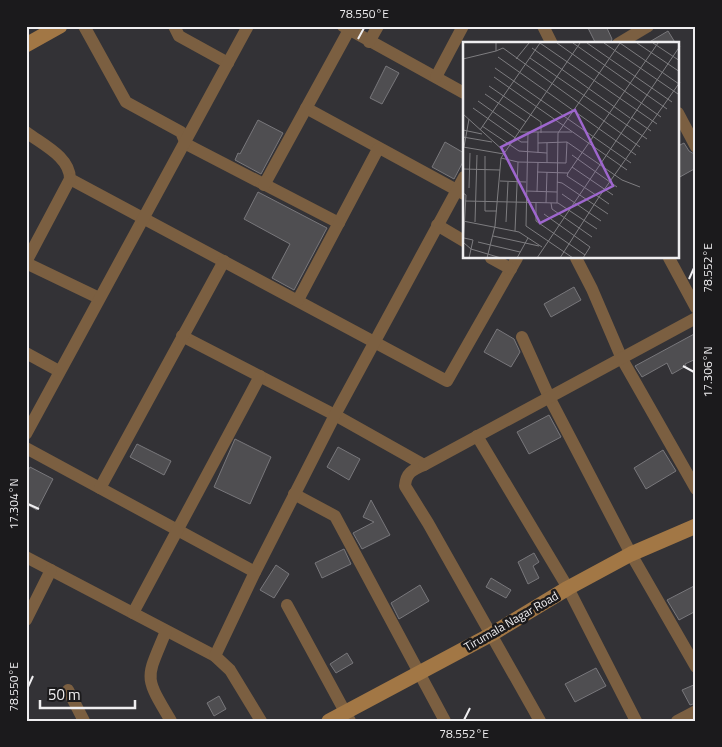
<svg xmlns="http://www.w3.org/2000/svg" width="722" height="747" viewBox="0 0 722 747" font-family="'Titillium Web',sans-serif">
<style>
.building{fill:#4f4e51;stroke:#78777b}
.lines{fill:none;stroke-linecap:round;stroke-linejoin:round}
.street{stroke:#7b5f41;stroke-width:12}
.secondary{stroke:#a27745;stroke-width:15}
.ticks{fill:none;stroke:#efeef0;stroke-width:2}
.labels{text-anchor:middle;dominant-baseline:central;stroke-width:5;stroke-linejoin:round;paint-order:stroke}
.street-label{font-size:12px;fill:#efeef0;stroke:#1b1a1c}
.inset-road{fill:none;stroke:#7e7d80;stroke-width:1}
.view{fill:#9e66ce;fill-opacity:0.15;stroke:#9e66ce;stroke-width:2.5}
.inset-edge{fill:none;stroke:#efeef0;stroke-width:2.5}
.neatline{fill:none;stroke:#efeef0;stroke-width:2}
.ticks-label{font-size:12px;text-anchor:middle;fill:#efeef0}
</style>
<rect width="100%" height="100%" fill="#333236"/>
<g class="building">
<polygon points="587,26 606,26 612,39 610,44 596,44"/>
<polygon points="668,31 676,44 646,44"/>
<polygon points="386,66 399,73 382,104 370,98"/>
<polygon points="258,120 283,133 261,174 235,160 238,153 240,154"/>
<polygon points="445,142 464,153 464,160 454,179 432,167"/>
<polygon points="684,143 689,151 696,155 696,168 678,178 678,146"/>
<polygon points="258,192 327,228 294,290 272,278 290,244 244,219"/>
<polygon points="574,287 581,300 551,317 544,304"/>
<polygon points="497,329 514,339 520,352 511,367 484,352"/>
<polygon points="696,333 696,359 685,364 686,366 672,374 667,363 642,377 635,366"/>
<polygon points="549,415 561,437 529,454 517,432"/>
<polygon points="235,439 271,457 250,504 214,487"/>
<polygon points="137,444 171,461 164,475 130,457"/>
<polygon points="338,447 360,459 349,480 327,467"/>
<polygon points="663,450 676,471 646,489 634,468"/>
<polygon points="30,467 53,479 37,510 26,504 26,475"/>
<polygon points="371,500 390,535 362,549 353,533 374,522 363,517"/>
<polygon points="344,549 351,564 322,578 315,563"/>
<polygon points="534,553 539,562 533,566 539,578 528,584 518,562"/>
<polygon points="276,565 289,574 274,598 260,590"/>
<polygon points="491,578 511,590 506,598 486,587"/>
<polygon points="420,585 429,601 399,619 391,603"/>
<polygon points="696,585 696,611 679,620 667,600"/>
<polygon points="347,653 353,663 336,673 330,664"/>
<polygon points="596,668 606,686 575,702 565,684"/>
<polygon points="696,684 696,703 690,705 682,690"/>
<polygon points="219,696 226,709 214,716 207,703"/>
</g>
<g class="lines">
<g class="street">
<polyline points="84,26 126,102 181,132 186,144 339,223"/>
<polyline points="174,26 179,36 228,63"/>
<polyline points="343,26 464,93"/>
<polyline points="543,26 552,44"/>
<polyline points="369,42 378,26"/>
<polyline points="618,44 648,26"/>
<polyline points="436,77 463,26"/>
<polyline points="306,108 464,194"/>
<polyline points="678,113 696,147"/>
<path d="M26,132C43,145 70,157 70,179L447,381L517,258"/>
<polyline points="264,185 349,30"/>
<polyline points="437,225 464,241"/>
<polyline points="491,258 511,269"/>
<polyline points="576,258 592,289 622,359 696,489"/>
<polyline points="669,258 696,308"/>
<polyline points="26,262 70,179"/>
<polyline points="26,263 99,298"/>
<polyline points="298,300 378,149"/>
<path d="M182,336L335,415L424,465C412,470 406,473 405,486L428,523L540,721"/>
<polyline points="522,337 549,397 631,554 696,667"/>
<polyline points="26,353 59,371"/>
<polyline points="26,434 248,26"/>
<polyline points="477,436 568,588 636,721"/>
<polyline points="26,448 255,572"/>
<polyline points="424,465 696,318"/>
<polyline points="100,488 224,261"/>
<polyline points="294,494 335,516 445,721"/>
<polyline points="26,557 215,656 230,670 261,721"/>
<polyline points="287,605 350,721"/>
<polyline points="133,613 260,376"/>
<polyline points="26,620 51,570"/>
<path d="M166,631C146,680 143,674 171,721"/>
<polyline points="215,656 255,572 335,415 464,177"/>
<polyline points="68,690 84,721"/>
<polyline points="677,721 696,711"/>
</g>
<g class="secondary">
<polyline points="26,45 60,26"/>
<polyline points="329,721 492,634 568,588 631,554 696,526"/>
</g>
</g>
<path class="ticks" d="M358,39L364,28M689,279L694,268M683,366L694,372M28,504L39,509M28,687L33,676M464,720L470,708"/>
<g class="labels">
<g class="street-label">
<text transform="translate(511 621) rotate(-30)">Tirumala Nagar Road</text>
</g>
</g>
<g transform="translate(463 42)">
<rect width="216" height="216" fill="#333236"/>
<path class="inset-road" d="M77,1L194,82M94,1L198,75M110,1L204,67M124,1L209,60M141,1L215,52M157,1L216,42M174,1L217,30M190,1L217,19M69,6L167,76M33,9L40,6L177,105M35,15L173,113M67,16L184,97M0,17L33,9V1M53,17L66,1M32,26L168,121M31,35L164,128M26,44L78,80V91M22,52L63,80M15,59L57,89M10,66L58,100H65M0,72L42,110M168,75L188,89M19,84L56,109L84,111M0,88L19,92M17,88L77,1M57,90H109M65,90L63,184L110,216M0,95L29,100M104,100L159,138L177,145M0,105L41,112M1,105L6,77M75,111V90M109,113L154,145M22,114V169H34M38,116L55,120L103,121L104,100L75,101M84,121V101M109,125L150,153M0,127L37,128M74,130L105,131L104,134L136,155L97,216M105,131L195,1M37,139L63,140M94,140L99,141L145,172M6,146L7,111M63,149L94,150M74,150L75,120M0,151L3,153L0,208M99,152L138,179M2,159L95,161L134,187M73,161V179L122,213M83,161L84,130M88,161L89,167L129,195M94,161L95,91L157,1M146,162L136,155L217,40M81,172L127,205L120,216M0,179L56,190L79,205M12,180L14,113M43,180L45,140M52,189L55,120M30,194L76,204M1,196L10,198L6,216M15,200L57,210M1,201L8,207L38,216M24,216L32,184L38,116L117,1M54,216L65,196M74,216L217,4"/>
<path class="view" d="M112,68L150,144L77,181L38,105Z"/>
<rect width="216" height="216" class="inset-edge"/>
</g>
<rect width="722" height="747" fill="none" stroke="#1b1a1c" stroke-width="55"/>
<path d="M40 700v8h95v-8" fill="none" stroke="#efeef0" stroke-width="2.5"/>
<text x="48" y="700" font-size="15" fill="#efeef0" stroke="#1b1a1c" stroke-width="4" paint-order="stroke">50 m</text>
<rect x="28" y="28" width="666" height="692" class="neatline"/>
<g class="ticks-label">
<text x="364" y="18">78.550°E</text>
<text transform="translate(708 268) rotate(-90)" y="4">78.552°E</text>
<text transform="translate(708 372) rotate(-90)" y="4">17.306°N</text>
<text transform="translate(14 504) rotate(-90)" y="4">17.304°N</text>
<text transform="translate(14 687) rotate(-90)" y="4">78.550°E</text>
<text x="464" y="738">78.552°E</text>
</g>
</svg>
